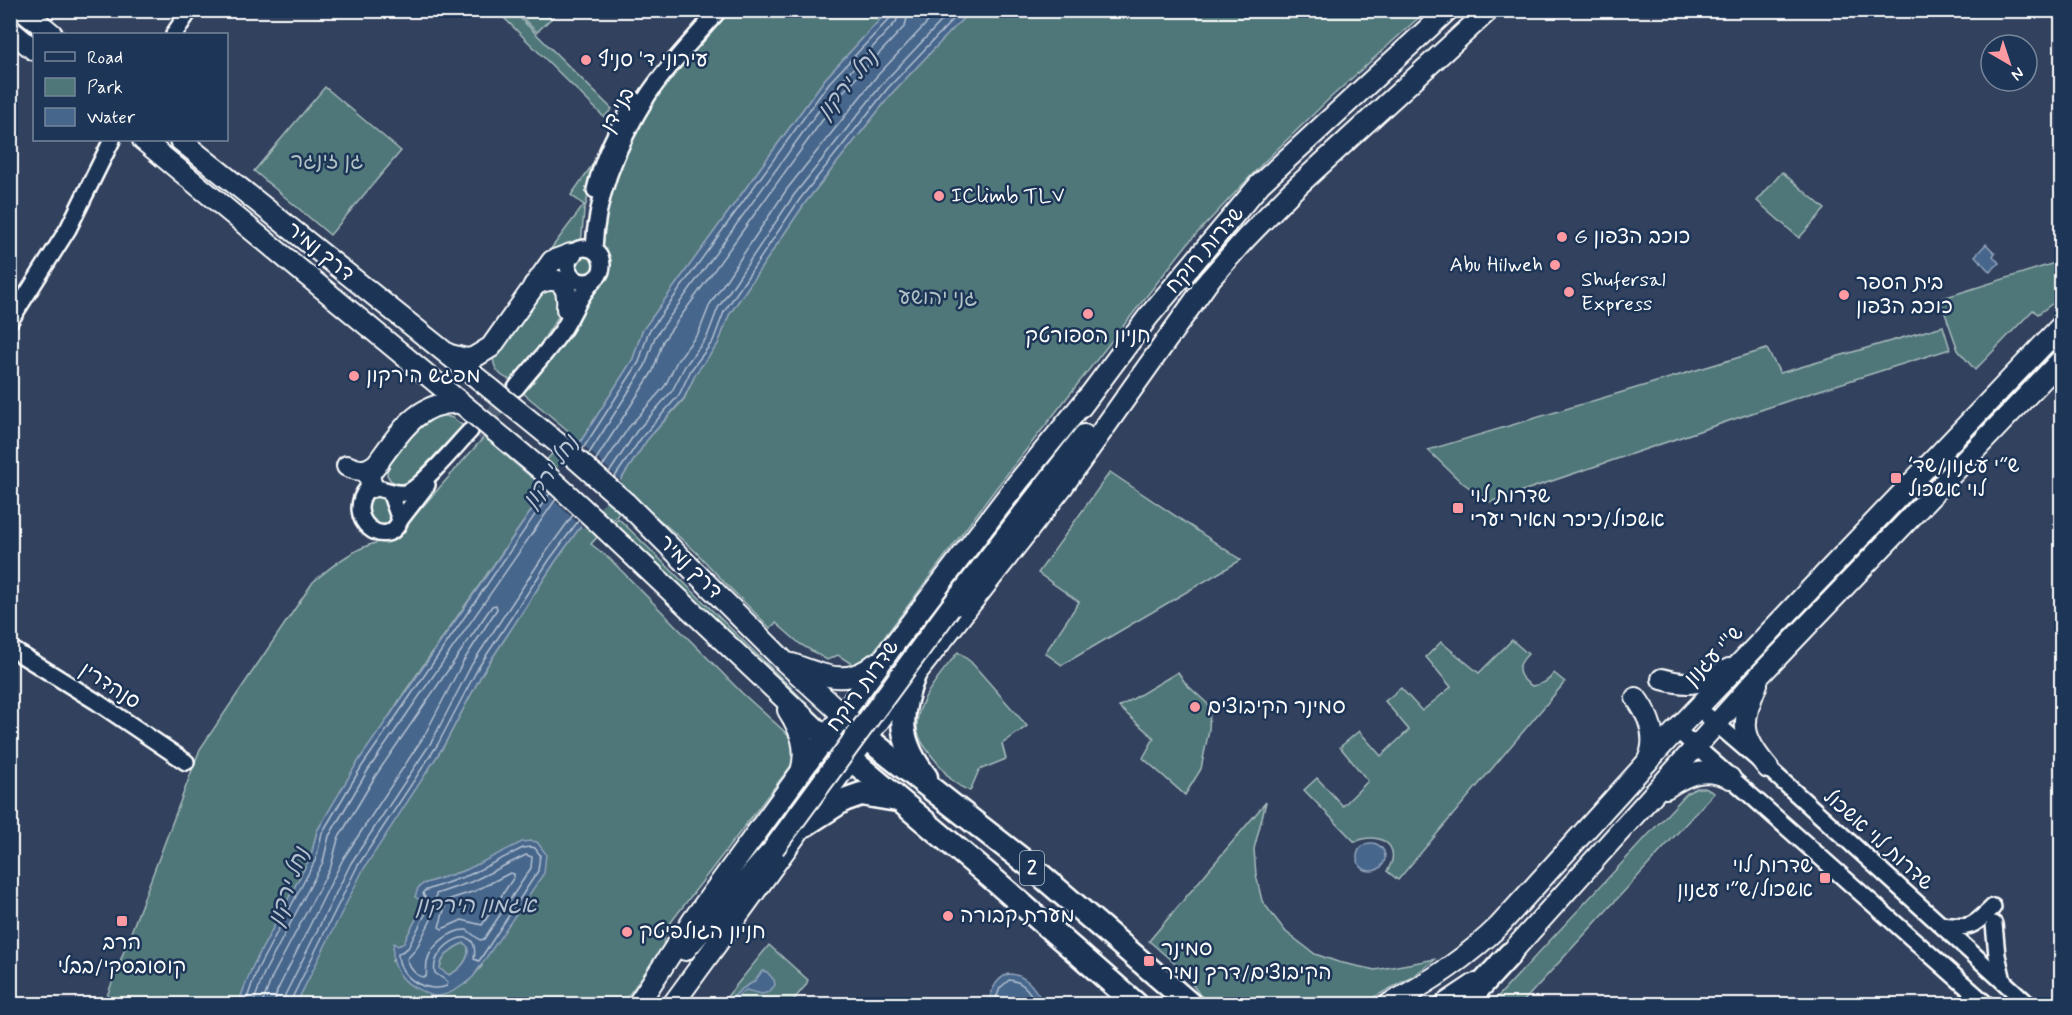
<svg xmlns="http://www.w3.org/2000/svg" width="2072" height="1015" viewBox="0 0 2072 1015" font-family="Mynerve,'Playpen Sans Hebrew',sans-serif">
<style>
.green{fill:#4f777a;stroke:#a7bbbc;stroke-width:1.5;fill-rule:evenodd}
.water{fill:#46668c;stroke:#90a3ba;stroke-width:1.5;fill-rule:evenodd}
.pier{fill:#32415e}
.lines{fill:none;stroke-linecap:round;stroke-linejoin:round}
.shore{stroke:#b5c2d1;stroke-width:1.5}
.minor-tunnel{stroke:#515e76;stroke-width:15;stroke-dasharray:15 8;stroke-linecap:butt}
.minor-casing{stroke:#fff;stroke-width:20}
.major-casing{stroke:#fff;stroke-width:24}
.highway-casing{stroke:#fff;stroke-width:27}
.minor{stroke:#1d3557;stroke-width:15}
.major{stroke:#1d3557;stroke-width:20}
.highway{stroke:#1d3557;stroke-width:22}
.major-bridge-casing{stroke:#fff;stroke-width:24;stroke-linecap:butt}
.major-bridge{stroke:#1d3557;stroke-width:20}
.poi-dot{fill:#ff9aa2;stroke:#1d3557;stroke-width:2}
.labels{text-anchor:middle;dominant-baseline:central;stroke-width:5;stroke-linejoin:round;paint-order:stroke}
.shield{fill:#1d3557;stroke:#bbc2cd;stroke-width:1.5}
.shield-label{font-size:20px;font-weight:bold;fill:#fff}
.poi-label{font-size:21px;fill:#fff;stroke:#1d3557;text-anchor:start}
.street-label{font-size:21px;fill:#fff;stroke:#1d3557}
.park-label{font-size:21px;fill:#b0c2c3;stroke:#1d3557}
.water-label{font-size:22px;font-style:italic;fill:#b5c2d1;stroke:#1d3557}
</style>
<rect width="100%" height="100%" fill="#32415e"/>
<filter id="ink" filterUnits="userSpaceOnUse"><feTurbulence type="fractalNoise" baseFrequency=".0167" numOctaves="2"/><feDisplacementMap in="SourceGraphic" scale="12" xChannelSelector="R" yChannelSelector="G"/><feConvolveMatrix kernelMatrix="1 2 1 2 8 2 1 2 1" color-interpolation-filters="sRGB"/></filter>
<g filter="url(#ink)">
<g class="green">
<polygon points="497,11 513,11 612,109 604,117"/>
<polygon points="515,11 559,11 537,32"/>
<path d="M727,11H888L825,79L642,331L633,359L581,441L561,468L402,696L317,831L311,856L252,968L238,1004H104L200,749L313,582C328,569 345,555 364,547C381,540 385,543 402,530L484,437L531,477L571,433L523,393L533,382L591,289L604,277L608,268L599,243L609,188L637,126L661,91Z"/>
<path d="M970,11H1426L1329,99L1263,163L1189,242L997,487L871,655L855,666L838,655L827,660L800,644L776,623L770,628L724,582L696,552L634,497L591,544L610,559L742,693L784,731L793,741L795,756L793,763L665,930L663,949L622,1004H296L362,870L443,747L483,672L555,562L578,530L622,478L647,440L684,399L696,373L718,344L729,315L805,203L893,92ZM466,870L482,966L466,984L392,961L398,946L403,944L423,906V884Z"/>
<polygon points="325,87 401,151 330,235 254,171"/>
<polygon points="600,154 584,211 581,244 547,254 584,205 571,195"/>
<polygon points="1782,172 1825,209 1799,238 1757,201"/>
<circle cx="586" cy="265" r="10"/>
<polygon points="2061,261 2061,303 2056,301 2038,314 2033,310 1975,370 1958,350 1940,299"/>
<path d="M558,286L562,311L533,355L511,380C500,377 493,368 493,356L535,295Z"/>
<polygon points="1943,326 1950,349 1814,392 1490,502 1460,481 1428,450 1767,349 1780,373"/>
<polygon points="438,414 453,418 463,426 408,483 400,484 391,481 387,475 388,464 420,423"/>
<polygon points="1110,472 1241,560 1062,665 1045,653 1079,602 1038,573"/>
<path d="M380,495C387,502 392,514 390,525L382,529C370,520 366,511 368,497Z"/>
<polygon points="618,518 824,720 820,724 788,695 614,522"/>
<path d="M1512,640L1528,654C1515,667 1516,676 1532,686C1542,684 1548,682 1554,673L1565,682L1398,880L1387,871C1404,846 1378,830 1355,842L1304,790L1317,778L1343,806L1368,781L1340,747L1359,731L1381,756L1409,730L1385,701L1401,688L1422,711L1451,687L1426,657L1441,642L1479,673Z"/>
<path d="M958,652L971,662L1027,726L1002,744L1006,759L979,770L970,791C952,784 947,775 936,761C930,754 920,742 918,733C911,705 942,673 958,652Z"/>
<polygon points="1178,672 1186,684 1210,706 1209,730 1201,769 1185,795 1143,758 1154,738 1119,707"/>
<polygon points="1697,788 1705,788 1714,793 1521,1004 1491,1004 1687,793"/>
<polygon points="1266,802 1254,849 1256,875 1262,901 1286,932 1315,954 1338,962 1375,970 1436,959 1412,977 1361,1004 1211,1004 1200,995 1181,969 1149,941"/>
<path d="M464,943L468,946C470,959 460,970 449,975L440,970C440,957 453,947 464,943Z"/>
<polygon points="769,945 808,980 806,985 790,1004 768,1004 763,1000 750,1004 745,1001 742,1004 721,1004"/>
</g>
<g class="water">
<polygon points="888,11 970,11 893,92 805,203 729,315 718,344 696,373 684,398 647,440 622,478 578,530 555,562 483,672 443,747 363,870 296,1004 238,1004 252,968 311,856 317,831 357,763 561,468 581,441 633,359 642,331 825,79"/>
<polygon points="1986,244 1995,253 1993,256 1999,263 1990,272 1975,256"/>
<path d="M531,841L537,842L546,854L544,873L473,977C463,986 450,996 435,996C431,996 426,993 422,991C401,983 389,965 394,943L398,946L403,944L423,906L422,901L415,897L418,888L423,884L466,870L522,842ZM464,943L468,947C470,959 460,970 449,975L440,969C440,957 453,947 464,943Z"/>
<circle cx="1371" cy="857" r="14"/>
<path d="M762,971L767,972L774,980L775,985L769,992L762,994L746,990L739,995L734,1004H729C735,993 741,989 752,983C756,981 759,975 762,971Z"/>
<path d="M1008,974C1027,974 1035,989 1044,1004H988C991,992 995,979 1008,974Z"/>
</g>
<polygon class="pier" points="578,440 622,482 583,528 542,489"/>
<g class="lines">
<g class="shore">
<polyline points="582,450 639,362 648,333 829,83 891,17 892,10"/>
<polyline points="588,455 645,366 655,337 835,88 896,22 900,10"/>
<polyline points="595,461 653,371 663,341 842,93 905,26 909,10"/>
<polyline points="602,467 629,427 665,386 677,361 699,332 710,304 787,189 876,77 939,10"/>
<polyline points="609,473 636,432 672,391 685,366 707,337 718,308 794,195 883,83 952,10"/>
<polyline points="614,478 642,437 679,395 691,370 713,341 724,312 800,199 888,88 962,10"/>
<path d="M531,847L535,848L540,855L538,871L479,961L474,959C481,917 429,946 435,973L448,982L447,986C427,994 398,978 398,954L408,948L428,909L429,903L423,894L424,891L469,875L523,848Z"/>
<path d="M526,855L532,857L531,868L484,939L480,940L467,930C451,929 430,946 427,962C426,967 427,972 426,977C417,978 409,968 407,959L416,949L435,912L436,894L471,882Z"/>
<polygon points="510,873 514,874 514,877 482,925 462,920 442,929 439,927 447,900 475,891"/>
<polyline points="245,1004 257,970 316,859 322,833 362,766 550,493"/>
<polyline points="253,1004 264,973 323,862 329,836 368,770 556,499"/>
<polyline points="262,1004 272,977 331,866 338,839 376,775 492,606 496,605 497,609 464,660 424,736 343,859 277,991 274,1004"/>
<polyline points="283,1004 285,995 351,863 432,741 472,664 544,555 573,515"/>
<polyline points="291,1004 292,998 357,867 438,744 478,668 550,559 579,520"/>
<path d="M994,1004L1000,988L1009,980C1024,981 1030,993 1037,1004"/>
</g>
<polyline class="minor-tunnel" points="475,435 512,392"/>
<defs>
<g id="minor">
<polyline points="174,34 190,10"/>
<path d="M595,190C603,156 616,129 636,101"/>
<circle cx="585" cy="265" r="17"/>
<path d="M594,249C596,195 620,140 648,95C666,67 697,36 719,10"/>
<polyline points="10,321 68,229 112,140"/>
<path d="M516,388C532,368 550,349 564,328C574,312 580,294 594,280"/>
<path d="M390,492L400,520C387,553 342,519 368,488C382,486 392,495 405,493C420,490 458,443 470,431"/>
<polyline points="400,520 427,485"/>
<polyline points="10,648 97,702 186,762"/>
<polyline points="1698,708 1768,768 2028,1004"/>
<polyline points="1677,730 1986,1004"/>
<polyline points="1994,924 1997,955 2003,981"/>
<path d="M1942,925C1971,929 1972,927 1993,907"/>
</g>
<g id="major">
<polyline points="23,10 52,34"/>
<polyline points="10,30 34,50"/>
<polyline points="143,140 472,412"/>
<polyline points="180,140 491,389"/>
<path d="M534,285C559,273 569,283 567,309"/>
<polyline points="1202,288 1246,238 1292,191 1489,10"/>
<polyline points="450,355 466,359 473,358 491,347 552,261 571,254"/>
<polyline points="1081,407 1148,317 1260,184 1448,10"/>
<path d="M347,466C361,472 367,472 379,462"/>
<path d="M372,487L369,476L372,470C397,438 415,400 461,403"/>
<polyline points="626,503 785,662 843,715"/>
<polyline points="604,528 827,739"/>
<polyline points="950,608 1084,435"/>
<path d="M792,664C823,675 847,688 876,663"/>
<path d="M1662,679C1690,687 1703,683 1729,669"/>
<path d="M1757,684C1741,723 1740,735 1768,768"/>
<path d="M1636,698C1650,717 1659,739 1647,762"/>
<path d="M788,710C801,731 808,748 801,772"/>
<path d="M1666,788C1687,774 1705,766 1730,778"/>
<polyline points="685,950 770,853"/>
<polyline points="1500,963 1510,954 1761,674 2062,359"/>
<polyline points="638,1004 693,920 889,651 1019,481 1087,398"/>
<polyline points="673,1004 881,718 1063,486 1210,279"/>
<path d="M1389,1004C1429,983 1466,958 1499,926L1668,739L2062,325"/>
<polyline points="1445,1004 1475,984"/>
</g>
<g id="highway">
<path d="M914,675C898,716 898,741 926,777"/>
<polyline points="843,715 878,747 1029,865 1190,1004"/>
<polyline points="827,739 993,879 1136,1004"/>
<polyline points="805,825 844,800 861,794 897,800"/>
<polyline points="1464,1004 1510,954"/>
</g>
</defs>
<use href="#minor" class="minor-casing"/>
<use href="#major" class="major-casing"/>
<use href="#highway" class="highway-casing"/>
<use href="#minor" class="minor"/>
<use href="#major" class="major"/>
<use href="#highway" class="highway"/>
<defs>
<g id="major-bridge">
<polyline points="491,389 560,445 626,503"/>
<polyline points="472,412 538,467 604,528"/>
<polyline points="774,848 950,608"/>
</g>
</defs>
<use href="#major-bridge" class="major-bridge-casing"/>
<use href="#major-bridge" class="major-bridge"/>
</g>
</g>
<g class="poi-dot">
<circle cx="586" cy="60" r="6"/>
<circle cx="939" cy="196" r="6"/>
<circle cx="1562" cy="237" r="6"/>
<circle cx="1555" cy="265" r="6"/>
<circle cx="1569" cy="292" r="6"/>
<circle cx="1844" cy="295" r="6"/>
<circle cx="1088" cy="314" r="6"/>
<circle cx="354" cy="376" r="6"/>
<rect x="1890" y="472" width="12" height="12" rx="3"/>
<rect x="1452" y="502" width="12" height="12" rx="3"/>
<circle cx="1195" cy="707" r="6"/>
<rect x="1819" y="872" width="12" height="12" rx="3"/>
<circle cx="948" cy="916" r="6"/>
<rect x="116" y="915" width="12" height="12" rx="3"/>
<circle cx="627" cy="932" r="6"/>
<rect x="1143" y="955" width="12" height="12" rx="3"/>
</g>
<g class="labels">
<rect class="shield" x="1020" y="851" width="24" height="34" rx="4.5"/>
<g class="shield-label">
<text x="1032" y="868">2</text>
</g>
<g class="poi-label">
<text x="598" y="60">עירוני ד' סניף</text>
<text x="951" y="196">IClimb TLV</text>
<text x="1574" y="237">G כוכב הצפון</text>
<text x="1543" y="265" text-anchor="end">Abu Hilweh</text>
<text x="1581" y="280">Shufersal<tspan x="1581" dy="24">Express</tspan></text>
<text x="1856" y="283">בית הספר<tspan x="1856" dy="24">כוכב הצפון</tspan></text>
<text x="1088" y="336" text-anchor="middle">חניון הספורטק</text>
<text x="366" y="376">מפגש הירקון</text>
<text x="1908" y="466">ש״י עגנון/שד׳<tspan x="1908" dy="24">לוי אשכול</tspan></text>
<text x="1470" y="496">שדרות לוי<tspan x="1470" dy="24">אשכול/כיכר מאיר יערי</tspan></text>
<text x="1207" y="707">סמינר הקיבוצים</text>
<text x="1813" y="866" text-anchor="end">שדרות לוי<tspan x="1813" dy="24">אשכול/ש״י עגנון</tspan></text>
<text x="960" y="916">מערת קבורה</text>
<text x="639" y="932">חניון הגולפיטק</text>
<text x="122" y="943" text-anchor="middle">הרב<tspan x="122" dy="24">קוסובסקי/בבלי</tspan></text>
<text x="1161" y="949">סמינר<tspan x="1161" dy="24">הקיבוצים/דרך נמיר</tspan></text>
</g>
<g class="street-label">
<text transform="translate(618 110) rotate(-61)">בני דן</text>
<text transform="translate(1205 250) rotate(-49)">שדרות רוקח</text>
<text transform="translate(320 252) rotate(39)">דרך נמיר</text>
<text transform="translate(690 567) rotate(45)">דרך נמיר</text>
<text transform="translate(1714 656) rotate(-46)">ש''י עגנון</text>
<text transform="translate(110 686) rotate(33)">סנהדרין</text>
<text transform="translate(863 686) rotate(-54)">שדרות רוקח</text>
<text transform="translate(1878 840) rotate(42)">שדרות לוי אשכול</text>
</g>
<g class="park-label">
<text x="327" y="161">גן זינגר</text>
<text x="938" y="298">גני יהושע</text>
</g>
<g class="water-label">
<text transform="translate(848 85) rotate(-50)">נחל ירקון</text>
<text transform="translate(551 472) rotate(-56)">נחל ירקון</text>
<text transform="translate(289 887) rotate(-70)">נחל ירקון</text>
<text x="476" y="906">אגמון הירקון</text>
</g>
</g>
<rect width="2072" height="1015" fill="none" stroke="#1d3557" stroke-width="36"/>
<rect x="18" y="18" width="2036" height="979" fill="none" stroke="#fff" stroke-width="2" filter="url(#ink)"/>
<rect x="33" y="33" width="195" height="108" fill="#1d3557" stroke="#77869a" stroke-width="1.5"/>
<rect x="45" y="52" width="30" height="9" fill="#1d3557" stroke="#77869a" stroke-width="1.5"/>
<text x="87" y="63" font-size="18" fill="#ffffff">Road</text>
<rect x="45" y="78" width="30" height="18" fill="#4f777a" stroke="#77869a" stroke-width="1.5"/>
<text x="87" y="93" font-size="18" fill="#ffffff">Park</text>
<rect x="45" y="108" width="30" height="18" fill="#46668c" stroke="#77869a" stroke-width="1.5"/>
<text x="87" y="123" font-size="18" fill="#ffffff">Water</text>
<g transform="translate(2009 63) rotate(141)"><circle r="28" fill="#1d3557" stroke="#77869a" stroke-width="1.5"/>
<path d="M0-4.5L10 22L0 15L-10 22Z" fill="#ff9aa2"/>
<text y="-9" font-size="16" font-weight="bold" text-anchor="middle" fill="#ffffff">N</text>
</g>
</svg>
